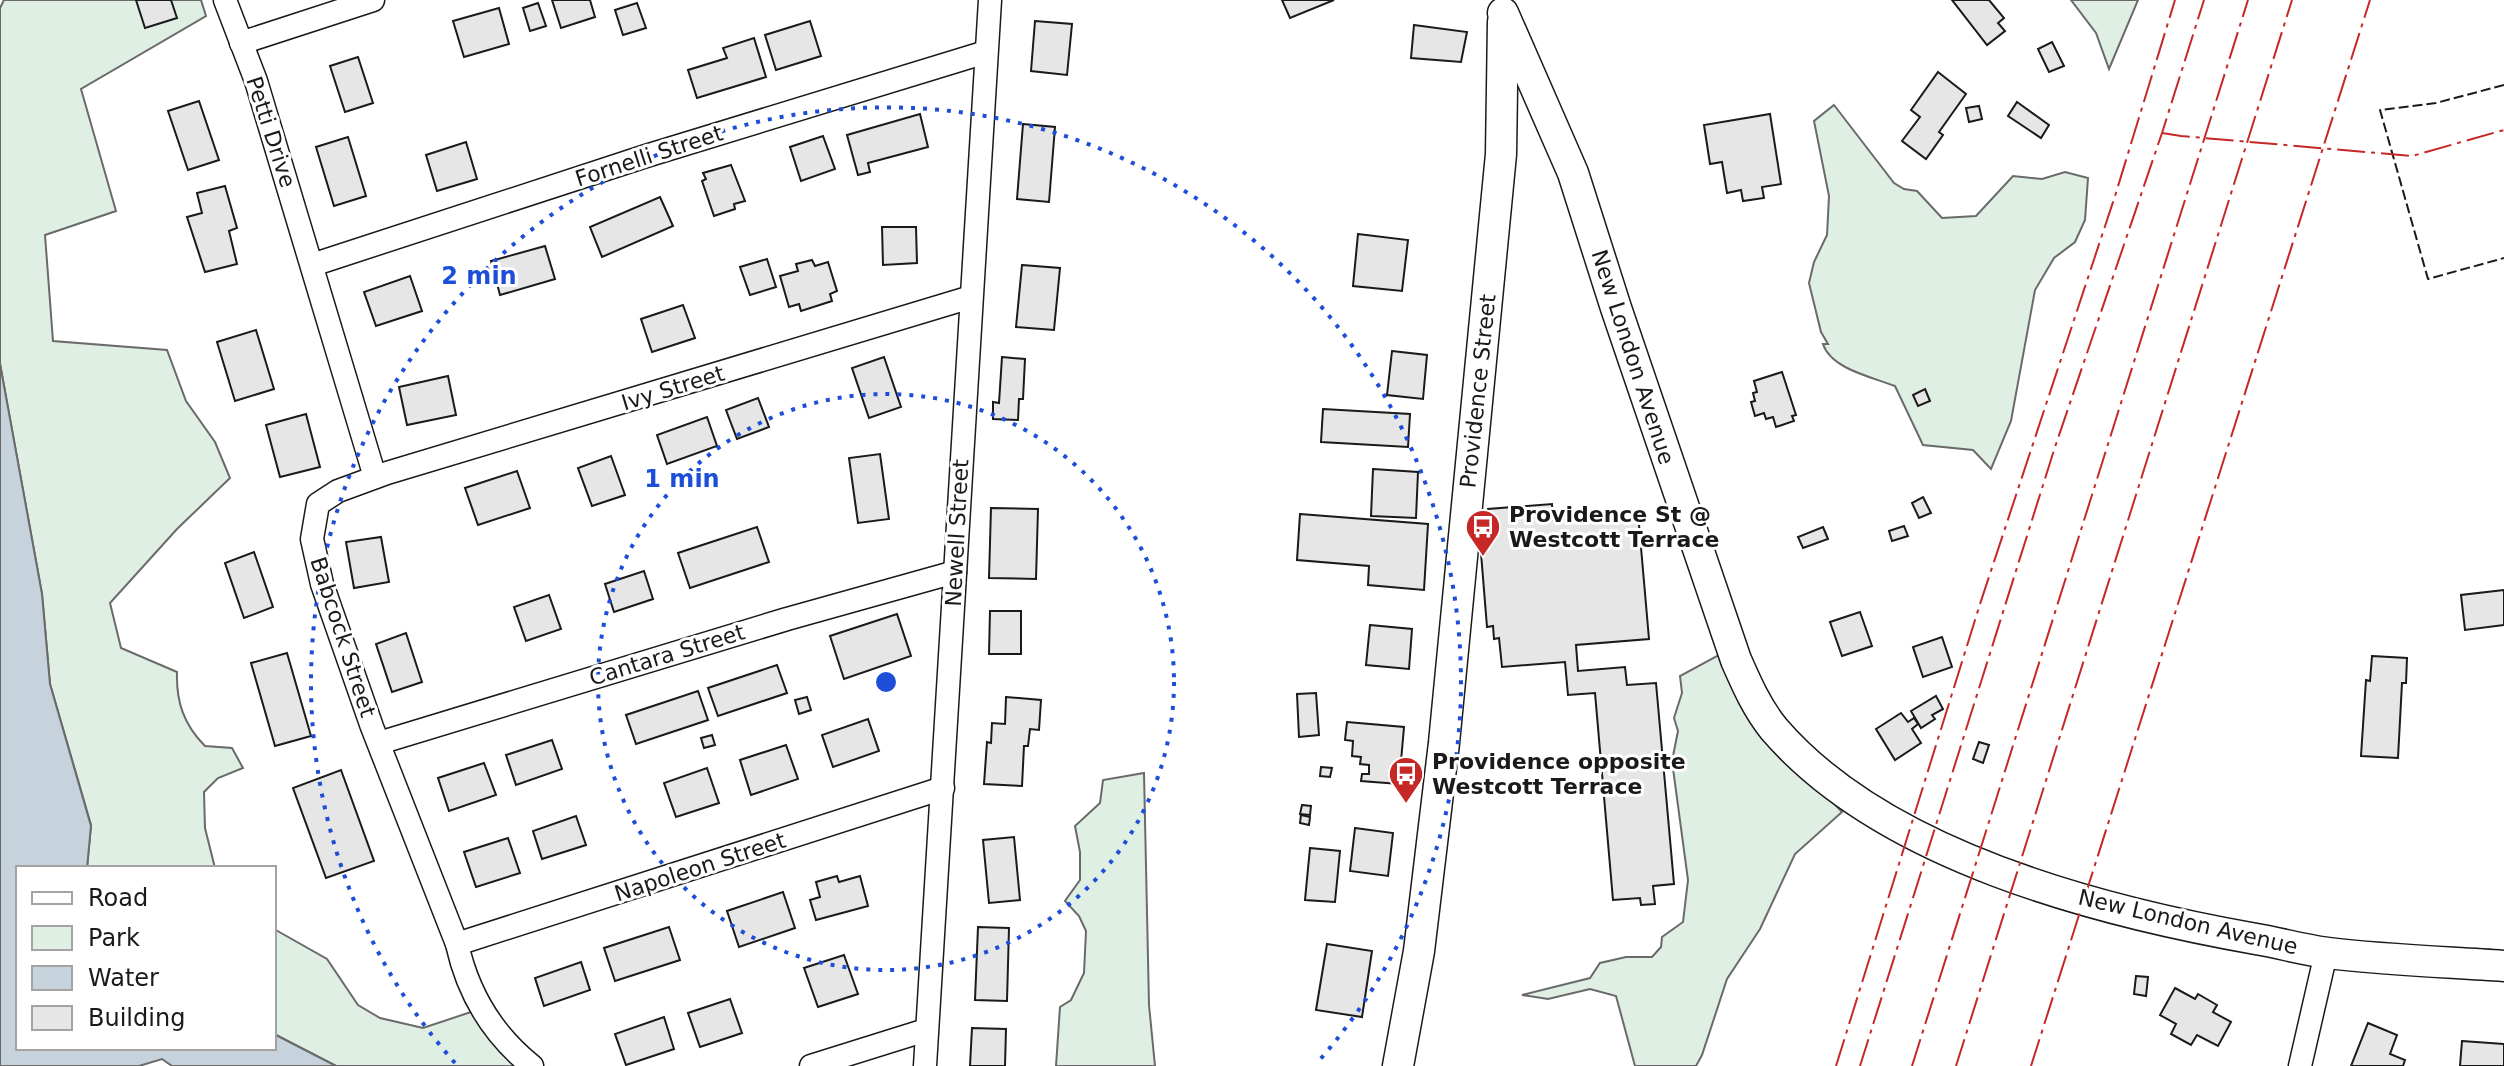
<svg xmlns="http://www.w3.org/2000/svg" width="2504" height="1066" viewBox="0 0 2504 1066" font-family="'DejaVu Sans',sans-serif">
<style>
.green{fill:#e0efe3;stroke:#6a6a6a;stroke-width:2}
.water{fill:#c6d2dc;stroke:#6a6a6a;stroke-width:2}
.building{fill:#e6e6e6;stroke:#1a1a1a;stroke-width:2}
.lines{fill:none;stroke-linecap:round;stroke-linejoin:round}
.street-casing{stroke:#1a1a1a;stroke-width:25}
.secondary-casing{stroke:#1a1a1a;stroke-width:33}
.street{stroke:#fff;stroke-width:22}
.secondary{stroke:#fff;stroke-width:30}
.fence{stroke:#1a1a1a;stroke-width:2;stroke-dasharray:10 4;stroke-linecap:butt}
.power{stroke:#c62828;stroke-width:2;stroke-dasharray:28 6 4 6;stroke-linecap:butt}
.ring{fill:none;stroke:#1d4ed8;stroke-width:4;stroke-dasharray:4 8}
.labels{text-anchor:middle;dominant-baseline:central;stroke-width:6;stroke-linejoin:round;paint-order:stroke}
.street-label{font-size:22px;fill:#1a1a1a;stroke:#fff}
.poi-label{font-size:22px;font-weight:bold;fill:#1a1a1a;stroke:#fff;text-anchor:start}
.centre{fill:#1d4ed8;stroke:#fff;stroke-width:4}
.ring-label{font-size:24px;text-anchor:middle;font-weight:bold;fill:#1d4ed8;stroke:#fff;stroke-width:6;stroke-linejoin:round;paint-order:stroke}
</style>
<rect width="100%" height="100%" fill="#fff"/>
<g class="green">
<path d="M4,0H201L206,16L81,89L116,211L45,235L53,341L167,350L186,401L215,442L230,478L177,529L110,603L121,648L177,672C176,702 184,725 205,746L232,748L243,768L218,778L204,792L205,828L215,868H87L91,825L50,684L42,594L0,364V8Z"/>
<polygon points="2071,0 2138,0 2109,69 2096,33"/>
<path d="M1834,105L1894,183L1904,189L1917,191L1942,218L1976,216L2013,176L2042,179L2065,172L2088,178L2085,220L2075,242L2054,258L2035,290L2011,421L1991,469L1973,450L1923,445L1895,386C1872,377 1831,369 1823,344H1828L1821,332L1809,283L1814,262L1827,235L1829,196L1814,121Z"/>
<polygon points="1728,650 1810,778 1842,812 1795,854 1760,929 1727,979 1702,1055 1696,1066 1635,1066 1616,996 1590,989 1548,999 1522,995 1590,978 1600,963 1626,957 1652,957 1661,947 1662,937 1683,922 1688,880 1672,761 1678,731 1674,718 1682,693 1680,676"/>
<polygon points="1144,773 1149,1005 1155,1066 1056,1066 1060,1007 1071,1000 1084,973 1086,931 1079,916 1065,901 1080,880 1080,852 1075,826 1100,803 1103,780"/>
<polygon points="274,929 327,959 358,1005 380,1018 423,1028 477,1010 527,1066 336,1066 274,1034"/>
</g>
<polygon class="water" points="0,364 42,594 50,684 91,826 87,868 18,868 18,1048 274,1048 274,1034 336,1066 172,1066 162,1059 139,1066 0,1066"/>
<g class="building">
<polygon points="136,0 171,0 177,18 145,28"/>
<polygon points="552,0 590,0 595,17 561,28"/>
<polygon points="1282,0 1334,0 1290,18"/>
<polygon points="1952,0 1989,0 2004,18 1998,23 2005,31 1987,45"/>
<polygon points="538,3 546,26 530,31 523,8"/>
<polygon points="637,3 646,28 623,35 615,10"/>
<polygon points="499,8 509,44 464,57 453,21"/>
<polygon points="810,21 821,56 776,70 765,35"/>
<polygon points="1035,21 1072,24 1067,75 1031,71"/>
<polygon points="1414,25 1467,32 1461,62 1411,58"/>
<polygon points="754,38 766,77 697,98 688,70 727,58 723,48"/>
<polygon points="2052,42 2064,66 2049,72 2038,49"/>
<polygon points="358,57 373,103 345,112 330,66"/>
<polygon points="1938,72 1966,94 1939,132 1943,135 1926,159 1902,141 1920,117 1911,110"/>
<polygon points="199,101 219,160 188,170 168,111"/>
<polygon points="2017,102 2049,125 2041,138 2008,116"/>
<polygon points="1979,106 1982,119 1969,122 1966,108"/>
<polygon points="920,114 928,147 868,163 870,172 858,175 847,135"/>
<polygon points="1770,114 1781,184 1762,187 1764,198 1743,201 1741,190 1727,193 1722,162 1710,164 1704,125"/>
<polygon points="1023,124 1055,127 1049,202 1017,199"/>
<polygon points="823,136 835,169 801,181 790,147"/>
<polygon points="348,137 366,196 334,206 316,147"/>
<polygon points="466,142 477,179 437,191 426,155"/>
<polygon points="731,165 745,201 734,204 735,209 714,216 702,181 706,179 703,173"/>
<polygon points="225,186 237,228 229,231 237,264 205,272 187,217 202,213 197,193"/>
<polygon points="660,197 673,226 602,257 590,227"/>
<polygon points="882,227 916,227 917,263 883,265"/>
<polygon points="1358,234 1408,240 1402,291 1353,286"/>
<polygon points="545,246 555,279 500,295 491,261"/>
<polygon points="767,259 776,287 750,295 740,267"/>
<polygon points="812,260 815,266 828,262 837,291 830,294 832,301 801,311 799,304 789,307 780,276 798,271 796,264"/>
<polygon points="1022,265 1060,268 1054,330 1016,327"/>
<polygon points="410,276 422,311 376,326 364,292"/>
<polygon points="683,305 695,338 652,352 641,319"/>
<polygon points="256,330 274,389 235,401 217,342"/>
<polygon points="1392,351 1427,355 1423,399 1387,395"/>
<polygon points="884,357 901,407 869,418 852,368"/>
<polygon points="1002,357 1025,359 1023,399 1019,399 1018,420 993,419 993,402 999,403"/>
<polygon points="1782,372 1796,415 1792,416 1794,421 1776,427 1773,417 1766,419 1764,413 1755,416 1751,402 1755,401 1753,393 1757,392 1754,381"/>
<polygon points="448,376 456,415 407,425 399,387"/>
<polygon points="1925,389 1930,401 1918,406 1913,395"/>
<polygon points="758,398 769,427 737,439 726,410"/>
<polygon points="1323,409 1410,414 1408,447 1321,442"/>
<polygon points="306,414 320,467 280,477 266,425"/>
<polygon points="707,417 717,446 667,464 657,435"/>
<polygon points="880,454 889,519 858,523 849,458"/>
<polygon points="611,456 625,495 592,506 578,468"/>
<polygon points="1373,469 1418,472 1416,518 1371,516"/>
<polygon points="517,471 530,508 478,525 465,488"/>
<polygon points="1923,497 1931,513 1919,518 1912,503"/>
<polygon points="1552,504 1553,520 1638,513 1649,639 1576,645 1578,671 1625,667 1627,685 1656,683 1674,884 1653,886 1655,904 1641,905 1640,898 1613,900 1595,693 1568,695 1565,662 1502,667 1499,638 1494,639 1493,626 1487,627 1481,553 1486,553 1485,542 1491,541 1488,509"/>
<polygon points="991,508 1038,509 1036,579 989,578"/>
<polygon points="1300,514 1428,524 1424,590 1368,585 1369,566 1297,560"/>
<polygon points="1904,526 1908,536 1892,541 1889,531"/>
<polygon points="757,527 769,562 690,588 678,553"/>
<polygon points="1823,527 1828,539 1803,548 1798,537"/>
<polygon points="381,537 389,582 354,588 346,542"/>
<polygon points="254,552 273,607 244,618 225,563"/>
<polygon points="644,571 653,599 614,612 605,584"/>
<polygon points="2504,590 2504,625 2465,630 2461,595"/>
<polygon points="549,595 561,629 526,641 514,607"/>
<polygon points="990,611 1021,611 1021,654 989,654"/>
<polygon points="1860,612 1872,646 1842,656 1830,622"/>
<polygon points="897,614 911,656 844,679 830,636"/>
<polygon points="1370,625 1412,629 1409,669 1366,665"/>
<polygon points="406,633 422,682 392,692 376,644"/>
<polygon points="1942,637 1952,667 1923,677 1913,647"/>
<polygon points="287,653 311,736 275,746 251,663"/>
<polygon points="2372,656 2407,658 2406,683 2402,683 2398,758 2361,756 2366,680 2370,681"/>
<polygon points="777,665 787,693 718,716 708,688"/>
<polygon points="698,691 708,720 636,744 626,715"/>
<polygon points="1316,693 1319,735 1299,737 1297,694"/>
<polygon points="1936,696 1943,709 1932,715 1935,719 1921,728 1911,711"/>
<polygon points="807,697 811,710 799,714 795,700"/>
<polygon points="1006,697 1041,700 1039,730 1030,729 1028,746 1024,746 1022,786 984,784 987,742 991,743 992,723 1005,724"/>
<polygon points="1901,713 1908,722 1914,718 1918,724 1912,729 1921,743 1895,760 1876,729"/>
<polygon points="868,719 879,751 833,767 822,735"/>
<polygon points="1347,722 1404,727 1399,784 1361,781 1362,774 1369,774 1369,765 1360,764 1361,757 1352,756 1353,741 1345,740"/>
<polygon points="712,735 715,745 704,748 701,738"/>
<polygon points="552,740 562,769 516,785 506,755"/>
<polygon points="1979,742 1989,745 1983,763 1973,759"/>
<polygon points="786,745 798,779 751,795 740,760"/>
<polygon points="484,763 496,795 449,811 438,778"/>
<polygon points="1321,767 1332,768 1330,777 1320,776"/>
<polygon points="707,768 719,803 676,817 664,783"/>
<polygon points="341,770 374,861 326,878 293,788"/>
<polygon points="1302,805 1311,806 1310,815 1300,814"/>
<polygon points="1301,815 1310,817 1309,825 1300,823"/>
<polygon points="576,816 586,845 542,859 533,831"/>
<polygon points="1355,828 1393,833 1388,876 1350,871"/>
<polygon points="1014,837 1020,900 989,903 983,840"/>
<polygon points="508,838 520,873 476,887 464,852"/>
<polygon points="1310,848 1340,851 1335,902 1305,900"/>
<polygon points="837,876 839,882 860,876 868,906 816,920 810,900 820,897 816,882"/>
<polygon points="783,892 795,928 739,947 727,911"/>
<polygon points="669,927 680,960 615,981 604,948"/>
<polygon points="978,927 1009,928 1007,1001 975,1000"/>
<polygon points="1327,944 1372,951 1362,1017 1316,1010"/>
<polygon points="844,955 858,994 818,1007 804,968"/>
<polygon points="581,962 590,990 544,1006 535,978"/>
<polygon points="2136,976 2148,977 2146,996 2134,994"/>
<polygon points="2175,988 2195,999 2198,994 2217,1005 2213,1012 2231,1022 2218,1046 2197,1035 2191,1045 2171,1034 2176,1024 2160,1015"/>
<polygon points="730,999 742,1033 700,1047 688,1013"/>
<polygon points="664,1017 674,1049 626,1065 615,1034"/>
<polygon points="2368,1023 2397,1035 2390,1054 2405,1060 2403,1066 2351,1066"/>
<polygon points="972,1028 1006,1029 1005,1066 970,1066"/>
<polygon points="2462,1041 2504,1044 2504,1066 2460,1066"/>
</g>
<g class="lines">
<defs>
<g id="street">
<polyline points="225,0 256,81 375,477"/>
<polyline points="241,43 373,0"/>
<polyline points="312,265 646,156 986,52"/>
<polyline points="379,743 787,619 955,572"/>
<polyline points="457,944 943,788"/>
<path d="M532,1066C492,1034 468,994 457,944L372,727L322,584L312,539L318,504L338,491L387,473L971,297"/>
<polyline points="811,1066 926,1030"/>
<polyline points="925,1066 990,0"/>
<polyline points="2300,1066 2326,953"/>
</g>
<g id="secondary">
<path d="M1503,13L1573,173L1616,308L1736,660C1747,685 1757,708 1774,729C1883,856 2098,911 2256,939C2280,943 2304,950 2328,953C2386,960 2446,962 2504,966"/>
<polyline points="1398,1066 1419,951 1444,743 1501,154 1503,22"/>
</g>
</defs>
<use href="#street" class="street-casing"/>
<use href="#secondary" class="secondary-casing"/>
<use href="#street" class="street"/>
<use href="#secondary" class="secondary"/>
<polyline class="fence" points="2504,85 2436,103 2380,110 2428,279 2504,258"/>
<g class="power">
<polyline points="2162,133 2181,136 2412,156 2504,130"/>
<polyline points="1836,1066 1980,604 2115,196 2175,0"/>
<polyline points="1860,1066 2055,447 2162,133 2204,0"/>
<polyline points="1912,1066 2248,0"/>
<polyline points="1956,1066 2292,0"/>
<polyline points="2031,1066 2370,0"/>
</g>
</g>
<g class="ring">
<circle cx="886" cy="682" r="288"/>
<path d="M455 1063A575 575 0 1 1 1317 1063"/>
</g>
<defs>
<symbol id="bus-pin" viewBox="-11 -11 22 30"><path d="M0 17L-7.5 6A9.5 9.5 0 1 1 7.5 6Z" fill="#c62828" stroke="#fff"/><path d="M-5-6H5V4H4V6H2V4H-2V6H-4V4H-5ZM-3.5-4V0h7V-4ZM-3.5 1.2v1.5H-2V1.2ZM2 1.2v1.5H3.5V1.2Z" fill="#fff"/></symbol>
</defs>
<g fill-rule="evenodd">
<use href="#bus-pin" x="1463" y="507" width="40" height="54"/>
<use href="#bus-pin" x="1386" y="754" width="40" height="54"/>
</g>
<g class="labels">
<g class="street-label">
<text transform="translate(271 132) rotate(72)">Petti Drive</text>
<text transform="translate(649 156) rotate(-18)">Fornelli Street</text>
<text transform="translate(1633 357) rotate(72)">New London Avenue</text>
<text transform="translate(673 388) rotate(-17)">Ivy Street</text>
<text transform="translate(1478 391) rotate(-84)">Providence Street</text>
<text transform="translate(957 533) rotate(-87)">Newell Street</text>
<text transform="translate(343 637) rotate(72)">Babcock Street</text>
<text transform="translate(667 655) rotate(-17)">Cantara Street</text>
<text transform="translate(700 867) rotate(-18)">Napoleon Street</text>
<text transform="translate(2188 922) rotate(13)">New London Avenue</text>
</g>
<g class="poi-label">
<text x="1509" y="514">Providence St @<tspan x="1509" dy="25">Westcott Terrace</tspan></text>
<text x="1432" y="761">Providence opposite<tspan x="1432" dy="25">Westcott Terrace</tspan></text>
</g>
</g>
<circle cx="886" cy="682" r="12" class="centre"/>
<g class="ring-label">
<text x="479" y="284">2 min</text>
<text x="682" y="487">1 min</text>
</g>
<rect x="16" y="866" width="260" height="184" fill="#ffffff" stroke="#a3a3a3" stroke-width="2"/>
<rect x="32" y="892" width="40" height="12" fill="#ffffff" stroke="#a3a3a3" stroke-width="2"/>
<text x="88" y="906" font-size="24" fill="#1a1a1a">Road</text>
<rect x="32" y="926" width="40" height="24" fill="#e0efe3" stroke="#a3a3a3" stroke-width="2"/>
<text x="88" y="946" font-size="24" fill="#1a1a1a">Park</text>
<rect x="32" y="966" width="40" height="24" fill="#c6d2dc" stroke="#a3a3a3" stroke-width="2"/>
<text x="88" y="986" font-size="24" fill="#1a1a1a">Water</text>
<rect x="32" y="1006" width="40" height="24" fill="#e6e6e6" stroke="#a3a3a3" stroke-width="2"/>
<text x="88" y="1026" font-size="24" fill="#1a1a1a">Building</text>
</svg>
